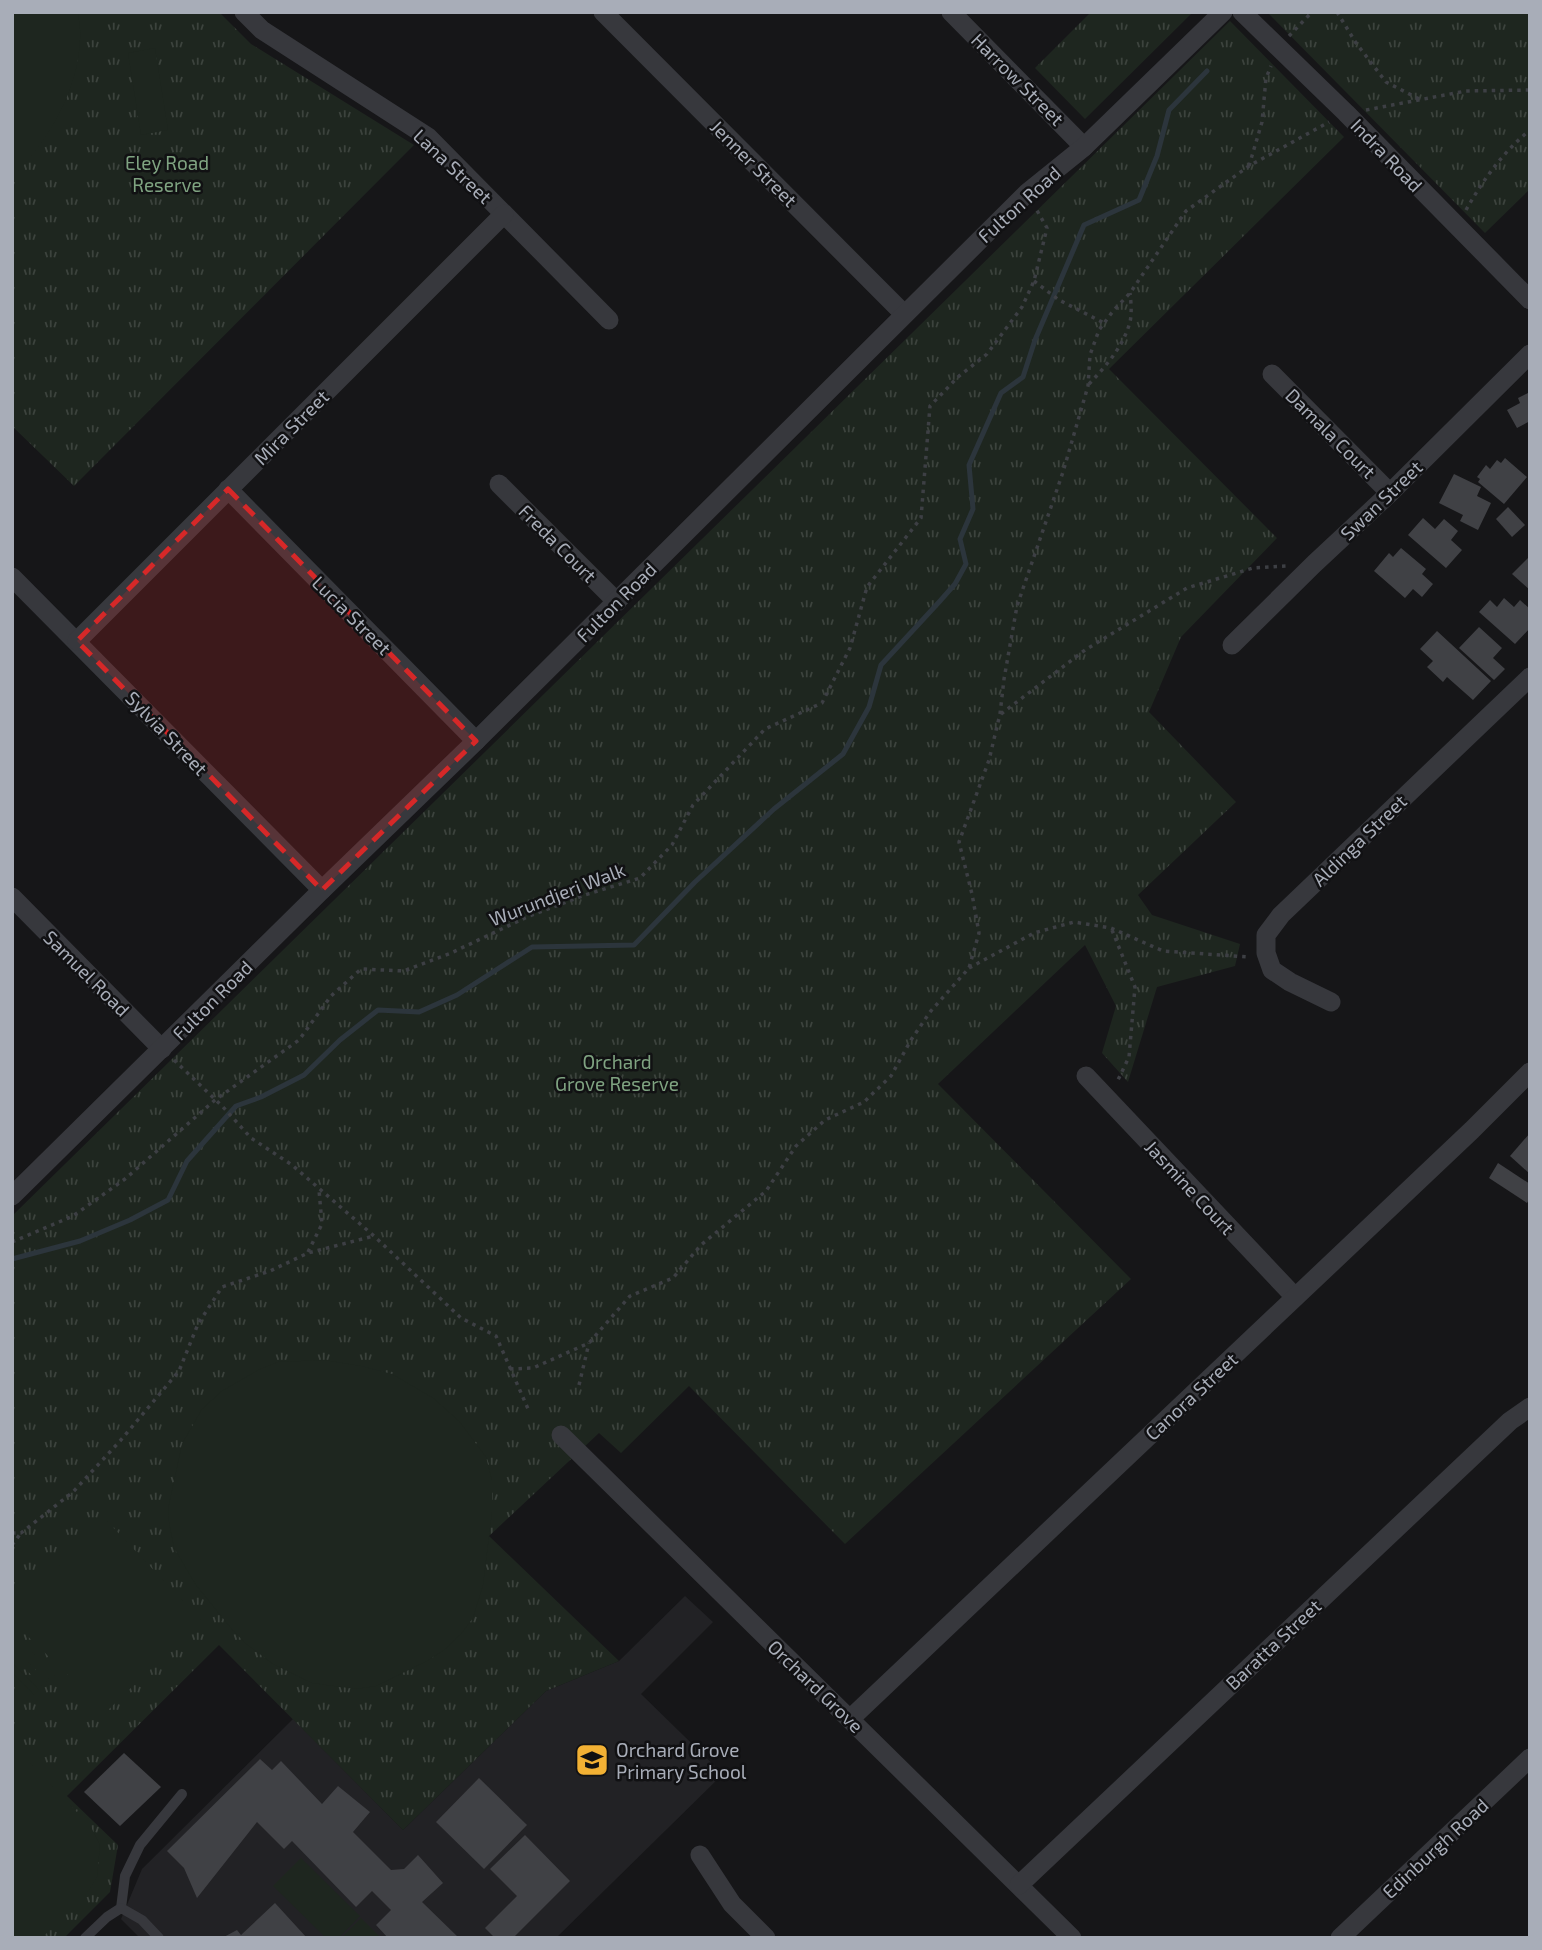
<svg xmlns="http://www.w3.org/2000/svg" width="1542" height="1950" viewBox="0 0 1542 1950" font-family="'Exo 2',sans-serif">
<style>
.built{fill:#222225}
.park{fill:url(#park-tufts)}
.pitch{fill:#1e261f}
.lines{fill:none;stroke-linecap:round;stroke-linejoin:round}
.stream{stroke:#2c353c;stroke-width:5}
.building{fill:#404145}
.path{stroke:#3d3f44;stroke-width:3.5;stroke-dasharray:3.5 5;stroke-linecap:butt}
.lane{stroke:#37383d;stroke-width:10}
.street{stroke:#37383d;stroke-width:19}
.marked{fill:#d62828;fill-opacity:0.2;stroke:#d62828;stroke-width:5;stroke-dasharray:14 9;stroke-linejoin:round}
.labels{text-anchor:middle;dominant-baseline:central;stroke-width:5;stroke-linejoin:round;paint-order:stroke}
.street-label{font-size:19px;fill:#a8adb8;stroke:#111113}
.park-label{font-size:19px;fill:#7fa381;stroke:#111113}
.poi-label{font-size:19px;fill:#a8adb8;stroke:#111113;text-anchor:start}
</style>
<defs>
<pattern id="park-tufts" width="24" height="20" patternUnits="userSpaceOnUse" patternTransform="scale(1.75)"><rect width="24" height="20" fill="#1e261f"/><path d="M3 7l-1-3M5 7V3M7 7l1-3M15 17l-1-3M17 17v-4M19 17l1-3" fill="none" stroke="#3c433d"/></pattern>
</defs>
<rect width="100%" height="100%" fill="#161618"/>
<polygon class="built" points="685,1596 713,1622 641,1694 723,1774 556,1938 140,1938 121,1919 142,1869 293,1719 403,1830 546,1691 619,1661"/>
<g class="park">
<polygon points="12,12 219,12 251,44 414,145 74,486 12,426"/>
<polygon points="1091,12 1193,12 1085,119 1035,68"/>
<polygon points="1267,12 1530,12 1530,189 1485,233"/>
<polygon points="1230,21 1344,137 1109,369 1277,538 1181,637 1149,712 1236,802 1138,895 1152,915 1240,944 1235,966 1157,987 1128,1082 1102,1053 1116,1006 1085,945 938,1084 1131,1279 845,1544 689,1386 621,1453 599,1433 489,1536 619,1661 546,1691 403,1830 219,1645 67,1796 118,1845 110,1892 64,1938 12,1938 12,1216"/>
</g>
<g class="pitch">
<path d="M12,12H78C79,21 81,31 80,40C78,91 48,142 12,177Z"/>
<polygon points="155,48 168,130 141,135 128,53"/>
<polygon points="324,1360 361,1366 392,1374 433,1398 459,1421 486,1457 492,1480 492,1512 483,1585 473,1618 461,1634 444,1650 427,1661 376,1686 356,1689 312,1683 273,1664 245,1643 230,1627 196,1585 174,1548 169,1522 168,1509 182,1444 202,1409 222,1391 258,1370 278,1362"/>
<polygon points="107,1521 201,1620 106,1712 12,1621 12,1610"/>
<polygon points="12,1631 55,1676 50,1680 12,1641"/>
<polygon points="12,1645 47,1682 42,1686 12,1655"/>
<polygon points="12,1662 39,1690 34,1695 12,1672"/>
<polygon points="12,1744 91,1827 100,1845 97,1877 89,1890 42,1938 12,1938"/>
<polygon points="301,1858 360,1916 339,1938 326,1938 273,1886"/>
<polygon points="361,1918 381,1938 341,1938"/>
</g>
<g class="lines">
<polyline class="stream" points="12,1259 80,1241 130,1220 168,1200 187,1161 236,1106 261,1097 304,1075 340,1040 378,1010 419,1012 457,995 532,947 634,945 695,882 774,809 843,754 869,707 881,665 940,601 955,584 966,564 960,539 973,509 969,465 1001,393 1023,377 1035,340 1084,225 1139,200 1157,156 1169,110 1207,71"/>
</g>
<g class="building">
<polygon points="1530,392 1530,421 1517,428 1507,410 1520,403 1518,398"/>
<polygon points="1505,458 1527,477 1504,504 1478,482 1480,479 1477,477 1486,465 1490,469 1497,460 1501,463"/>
<polygon points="1454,474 1481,487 1477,496 1491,503 1478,530 1460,521 1463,515 1439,503"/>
<polygon points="1508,507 1525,525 1512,537 1496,519"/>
<polygon points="1423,518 1435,529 1444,519 1458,531 1451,540 1462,550 1446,568 1408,535"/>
<polygon points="1401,548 1426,569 1422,574 1433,584 1422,597 1413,589 1405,598 1374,571 1389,553 1393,557"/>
<polygon points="1530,556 1530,590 1512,574"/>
<polygon points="1504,598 1514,607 1520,600 1530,609 1530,628 1515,644 1479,612 1490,600 1497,607"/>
<polygon points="1479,627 1502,648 1493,658 1505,669 1494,680 1459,648"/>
<polygon points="1437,631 1491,681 1473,700 1447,677 1443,682 1427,667 1433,661 1420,649"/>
<polygon points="1530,1133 1530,1174 1510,1156"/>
<polygon points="1498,1163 1530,1184 1530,1198 1527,1203 1489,1178"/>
<polygon points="124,1753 161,1787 120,1826 84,1792"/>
<polygon points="260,1759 272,1770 281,1761 322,1804 338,1786 370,1812 353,1832 391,1870 404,1869 418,1855 443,1883 422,1902 459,1938 388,1938 376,1925 391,1910 372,1891 356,1907 292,1841 284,1849 257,1822 197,1898 184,1868 167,1851"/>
<polygon points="479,1778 527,1825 484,1869 436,1822"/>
<polygon points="525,1835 570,1881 513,1938 495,1938 485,1928 517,1896 490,1869"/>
<polygon points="275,1903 307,1938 222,1938 237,1930 241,1935"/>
</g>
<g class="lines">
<g class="path">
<polyline points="1337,12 1356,43 1386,82 1419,99"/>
<polyline points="1289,36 1312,12"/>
<polyline points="1366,110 1466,91 1530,90"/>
<polyline points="1249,166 1262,122 1266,78 1271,66"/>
<path d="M1466,210C1483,180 1503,152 1530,130"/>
<polyline points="1034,281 1059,300 1104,323"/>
<path d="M1089,384C1106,366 1123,347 1130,322C1132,313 1131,302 1130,293"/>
<polyline points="1001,714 1085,650 1187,588 1253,568 1287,566"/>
<polyline points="1112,930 1135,987 1129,1057 1117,1082"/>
<polyline points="969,968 1034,933 1074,922 1111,928 1163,951 1249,957"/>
<polyline points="174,1060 223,1107 251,1138 292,1165 374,1236 461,1318 496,1336 529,1411"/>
<polyline points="12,1242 73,1216 125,1179 215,1100 299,1040 331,996 361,969 404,971 451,953 527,917 585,895 640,878 672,845 693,805 765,729 822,703 850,648 867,587 921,518 930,406 958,377 987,354 1022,307 1034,281 1047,228 1035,207"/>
<polyline points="308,1252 322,1224 319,1190"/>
<polyline points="510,1369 533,1368 589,1343 630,1296 673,1278 701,1245 766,1191 796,1146 825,1120 864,1102 891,1076 911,1040 930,1012 969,968 979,933 972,894 959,842 989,760 1000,714 1004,679 1017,606 1063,472 1088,386 1090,355 1099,330 1113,311 1130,293 1186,211 1249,166 1329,122"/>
<polyline points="579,1385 589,1343"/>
<polyline points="12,1533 21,1533 73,1492 120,1441 179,1371 198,1324 222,1287 270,1271 308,1253 374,1236"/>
<polyline points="12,1545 21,1533"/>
</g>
<g class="lane">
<polyline points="121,1908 125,1876 140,1845 182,1794"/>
<polyline points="85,1938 107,1917 121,1908 142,1920 159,1938"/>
</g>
<g class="street">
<polyline points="244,12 262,30 428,137 609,320"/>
<polyline points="603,12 904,314"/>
<polyline points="951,12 1084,147"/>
<polyline points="1242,12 1346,113 1530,300"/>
<polyline points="1272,374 1390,493"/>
<polyline points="499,484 617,602"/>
<polyline points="228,489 476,741"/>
<polyline points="12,577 322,890"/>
<polyline points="77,641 504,214"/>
<polyline points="1232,645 1314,564 1390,493 1530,354"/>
<polyline points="12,897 162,1049"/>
<polyline points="1331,1002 1290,982 1272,970 1266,953 1266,935 1281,915 1530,677"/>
<polyline points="1086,1076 1295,1297"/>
<polyline points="12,1196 322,890 476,741 1027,193 1084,147 1223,12"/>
<polyline points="561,1435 1072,1938"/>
<polyline points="850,1719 1472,1130 1530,1072"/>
<polyline points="700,1855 732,1904 766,1938"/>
<polyline points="1019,1885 1510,1421 1530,1407"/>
<polyline points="1340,1938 1530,1758"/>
</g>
</g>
<path class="marked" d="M228,489L476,741L322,890L77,641Z"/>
<defs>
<symbol id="school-square" viewBox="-11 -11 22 22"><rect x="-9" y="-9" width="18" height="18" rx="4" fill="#f2b134" stroke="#111113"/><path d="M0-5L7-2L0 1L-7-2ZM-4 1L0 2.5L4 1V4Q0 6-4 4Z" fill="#111"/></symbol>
</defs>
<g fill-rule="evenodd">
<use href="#school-square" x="573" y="1741" width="38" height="38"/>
</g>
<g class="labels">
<g class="street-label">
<text transform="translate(1018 79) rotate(45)">Harrow Street</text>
<text transform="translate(1387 155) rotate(46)">Indra Road</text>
<text transform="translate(754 163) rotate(45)">Jenner Street</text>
<text transform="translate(453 166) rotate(43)">Lana Street</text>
<text transform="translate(1019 204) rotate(-42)">Fulton Road</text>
<text transform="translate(291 427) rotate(-45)">Mira Street</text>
<text transform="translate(1331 433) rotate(45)">Damala Court</text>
<text transform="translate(1381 500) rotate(-44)">Swan Street</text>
<text transform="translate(558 543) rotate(45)">Freda Court</text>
<text transform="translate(616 602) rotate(-45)">Fulton Road</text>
<text transform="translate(352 615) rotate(45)">Lucia Street</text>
<text transform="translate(167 733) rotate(46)">Sylvia Street</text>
<text transform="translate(1359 840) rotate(-44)">Aldinga Street</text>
<text transform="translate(557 894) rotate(-21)">Wurundjeri Walk</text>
<text transform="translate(87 973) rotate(45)">Samuel Road</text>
<text transform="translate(212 1000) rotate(-45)">Fulton Road</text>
<text transform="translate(1190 1187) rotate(47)">Jasmine Court</text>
<text transform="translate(1191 1396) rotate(-43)">Canora Street</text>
<text transform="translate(1273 1644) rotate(-43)">Baratta Street</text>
<text transform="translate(816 1686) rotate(44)">Orchard Grove</text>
<text transform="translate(1435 1848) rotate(-43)">Edinburgh Road</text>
</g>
<g class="park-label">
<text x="167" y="162">Eley Road<tspan x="167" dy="22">Reserve</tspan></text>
<text x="617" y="1061">Orchard<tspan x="617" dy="22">Grove Reserve</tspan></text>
</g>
<g class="poi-label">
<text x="616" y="1749">Orchard Grove<tspan x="616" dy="22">Primary School</tspan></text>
</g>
</g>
<rect width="1542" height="1950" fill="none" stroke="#a8adb8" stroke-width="28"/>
</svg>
